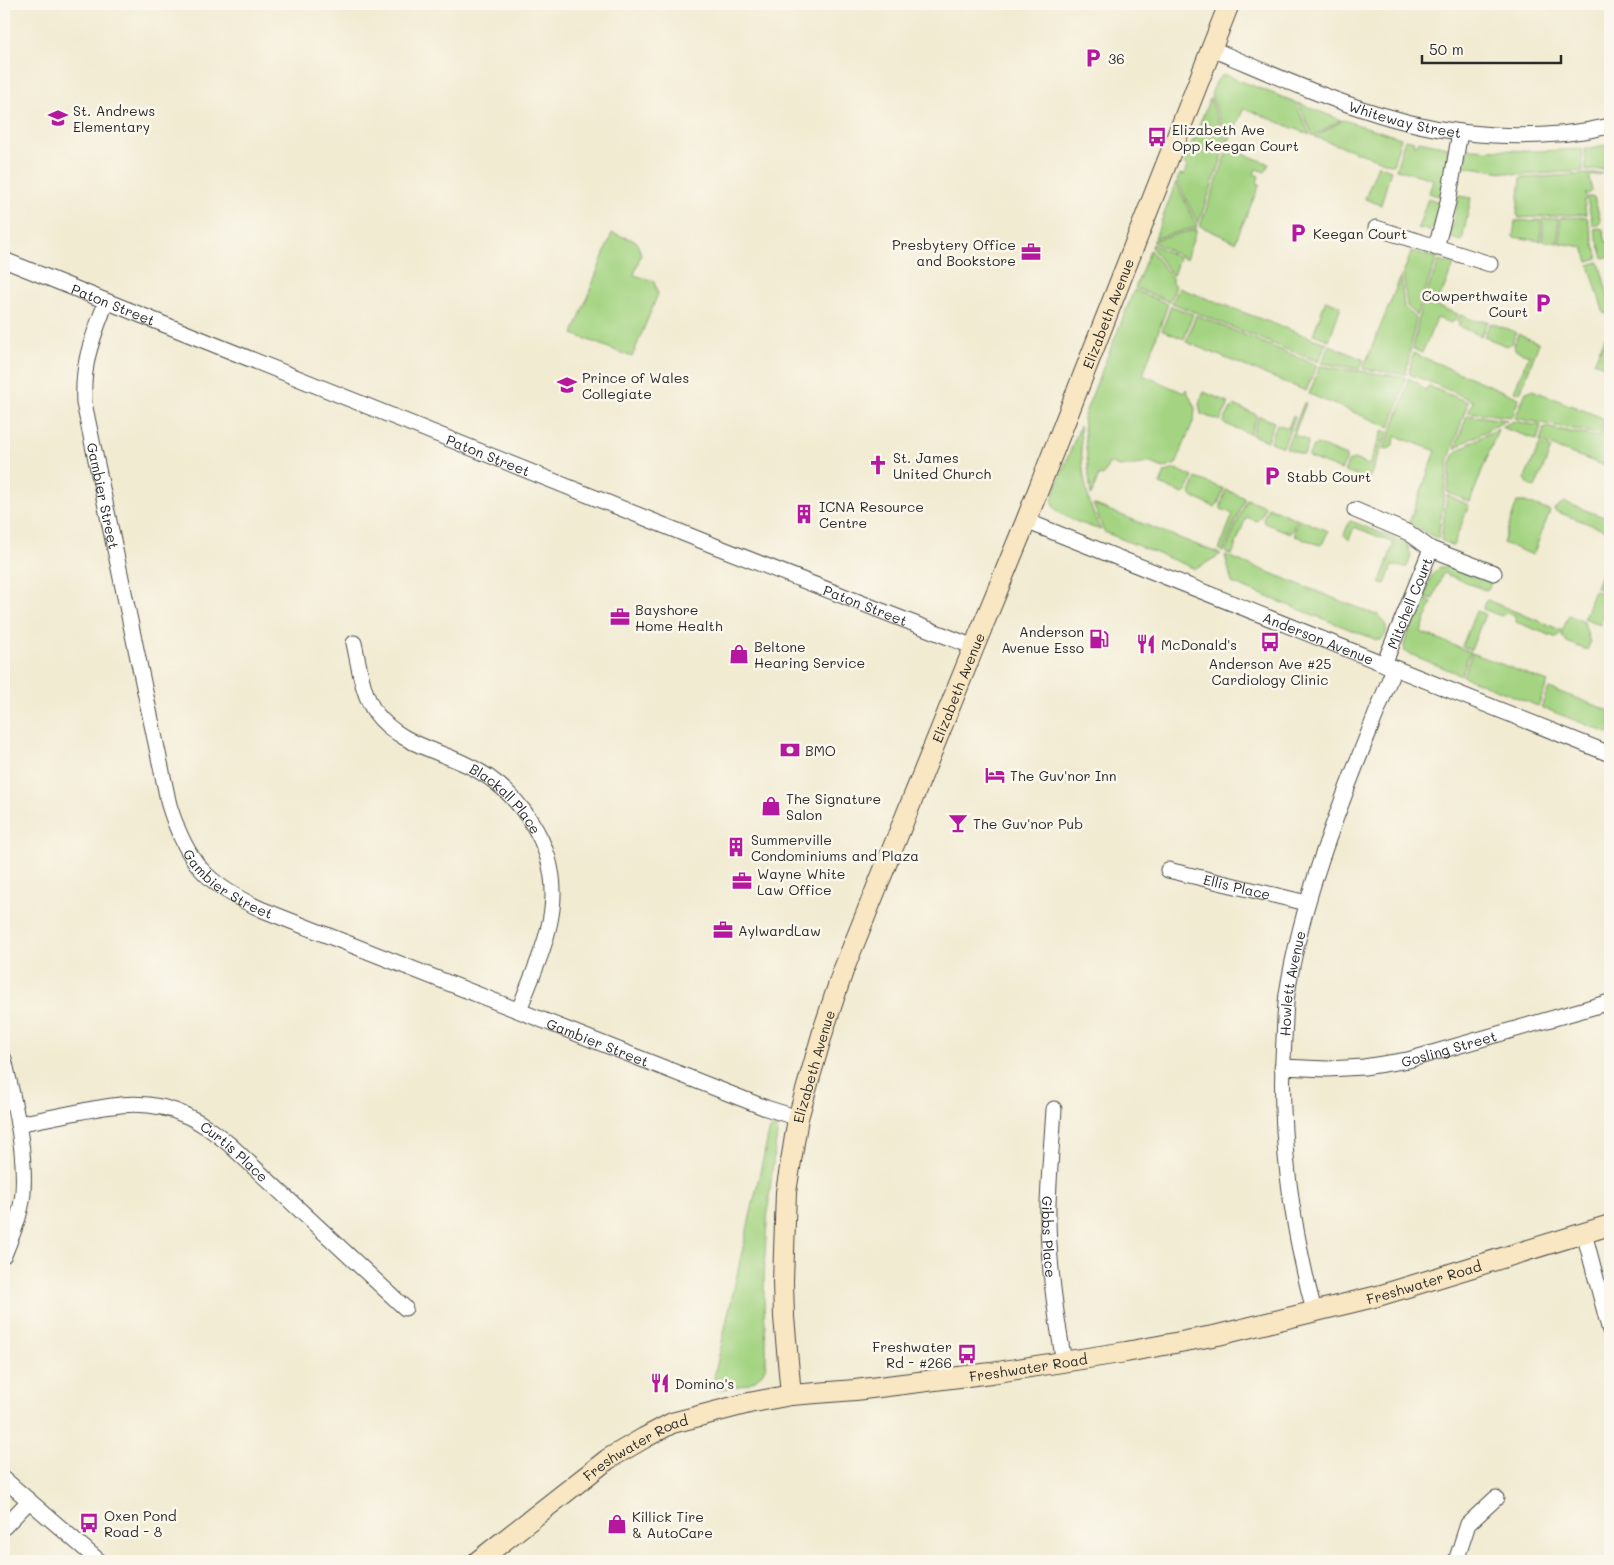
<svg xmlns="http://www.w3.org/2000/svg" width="1614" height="1565" viewBox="0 0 1614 1565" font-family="Mali,sans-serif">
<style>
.green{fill:#a4d482;stroke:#688056}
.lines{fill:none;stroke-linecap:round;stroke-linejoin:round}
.minor-casing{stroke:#494844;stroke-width:17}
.secondary-casing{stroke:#494844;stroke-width:22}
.minor{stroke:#fff;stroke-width:15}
.secondary{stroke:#f9e7c3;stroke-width:20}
.labels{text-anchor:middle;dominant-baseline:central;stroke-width:5;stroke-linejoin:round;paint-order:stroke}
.poi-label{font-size:14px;fill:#2b2b2b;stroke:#fbf7ec;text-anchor:start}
.street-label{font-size:14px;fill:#2b2b2b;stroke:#fbf7ec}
</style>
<rect width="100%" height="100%" fill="#fbf7ec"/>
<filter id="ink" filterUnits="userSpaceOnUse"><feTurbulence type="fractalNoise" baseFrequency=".02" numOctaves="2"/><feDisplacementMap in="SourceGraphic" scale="10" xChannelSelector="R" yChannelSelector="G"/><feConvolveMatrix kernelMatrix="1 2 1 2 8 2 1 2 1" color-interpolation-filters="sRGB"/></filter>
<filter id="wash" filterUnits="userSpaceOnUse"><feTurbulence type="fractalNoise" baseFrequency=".0096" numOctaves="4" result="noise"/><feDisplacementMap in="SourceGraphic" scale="20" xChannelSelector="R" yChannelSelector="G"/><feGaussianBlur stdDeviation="1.12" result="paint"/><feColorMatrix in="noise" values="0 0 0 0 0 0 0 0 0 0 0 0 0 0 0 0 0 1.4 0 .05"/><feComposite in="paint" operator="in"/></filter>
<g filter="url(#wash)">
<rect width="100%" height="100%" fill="#f1ebd2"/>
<g class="green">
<path d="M1225,75L1295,102L1310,135L1244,108L1228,143L1211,95C1214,87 1216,77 1225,75Z"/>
<polygon points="1210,98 1226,145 1189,150"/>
<polygon points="1298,103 1341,120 1313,136"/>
<polygon points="1343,120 1401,138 1393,165 1315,137"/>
<polygon points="1405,139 1414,141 1413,144 1417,145 1419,141 1448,147 1447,166 1441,197 1429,193 1433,179 1396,169"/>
<polygon points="1610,144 1610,168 1586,171 1585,149"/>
<polygon points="1226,147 1198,224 1177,180 1180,174 1184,175 1187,165 1184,164 1188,152"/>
<polygon points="1232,149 1269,164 1265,172 1256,169 1254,174 1259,176 1257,183 1260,184 1235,242 1200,226 1228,150"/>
<polygon points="1467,149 1540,151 1582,149 1583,171 1522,175 1464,166"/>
<polygon points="1378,165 1391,170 1381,205 1365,199"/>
<polygon points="1605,173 1589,177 1592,190 1590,193 1585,194 1586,197 1594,197 1601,222 1593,226 1587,199 1584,200 1586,214 1519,218 1517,214 1521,178"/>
<polygon points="1176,182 1197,227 1155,238"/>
<polygon points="1459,196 1471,198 1462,241 1451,238 1450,236"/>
<polygon points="1428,198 1439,202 1434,227 1430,231 1418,228"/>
<polygon points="1587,217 1598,259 1588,262 1583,247 1560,243 1560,218"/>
<polygon points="1558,218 1558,243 1543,241 1543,219"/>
<polygon points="1541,220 1541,241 1513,237 1515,221"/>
<polygon points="1599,228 1603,229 1606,242 1610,241 1610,256 1603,258 1594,229"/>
<polygon points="1197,229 1186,259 1153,242 1154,240"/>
<polygon points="612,233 636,241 641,254 634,275 654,281 658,294 632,357 573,334"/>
<polygon points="1152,244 1179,258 1173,276 1151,247"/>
<polygon points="1150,250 1172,278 1172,283 1176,286 1170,302 1135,288"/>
<polygon points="1412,251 1437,258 1416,316 1407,306 1403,273"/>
<polygon points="1439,261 1454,265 1436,306 1458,314 1455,321 1453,321 1451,323 1437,318 1422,353 1413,349 1420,310"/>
<polygon points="1599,262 1610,303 1610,312 1604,314 1589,265"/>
<polygon points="1401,276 1404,307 1416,319 1406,374 1363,369"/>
<polygon points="1179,288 1314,339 1327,343 1318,362 1172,303"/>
<polygon points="1134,290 1168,304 1143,375 1184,393 1186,389 1195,408 1194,419 1176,464 1164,468 1150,463 1119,467 1109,463 1103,476 1099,475 1091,496 1083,418"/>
<polygon points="1326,300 1341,306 1329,340 1313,334"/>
<polygon points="1171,306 1193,314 1184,339 1162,330"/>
<polygon points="1196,315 1317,365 1306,391 1186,342"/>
<polygon points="1460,315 1476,321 1488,321 1481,336 1458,326 1460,323 1457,322"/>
<polygon points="1490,323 1516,332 1512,343 1507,346 1484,337"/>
<polygon points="1518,334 1539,343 1520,393 1514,391 1529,355 1515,350 1514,345"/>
<polygon points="1606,336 1610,353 1610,369 1594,362"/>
<polygon points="1330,345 1364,360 1360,369 1321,363"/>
<polygon points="1413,353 1519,398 1512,417 1468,412 1473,401 1435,384 1409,374"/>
<polygon points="1320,366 1405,377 1401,397 1390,427 1309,394"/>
<polygon points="1408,378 1418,383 1425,390 1428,386 1468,402 1449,459 1438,539 1409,523 1436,451 1396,436 1392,447 1387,449 1384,448 1404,399"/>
<polygon points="1532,390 1603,418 1603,435 1515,418 1526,392"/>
<polygon points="1204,392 1227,402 1228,406 1220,421 1201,414 1199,404"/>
<polygon points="1304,403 1306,403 1294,435 1307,440 1308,445 1304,455 1286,448"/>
<polygon points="1234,405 1257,415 1250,434 1223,423 1231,408"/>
<polygon points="1467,415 1507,420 1463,443 1455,449"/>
<polygon points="1259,416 1274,422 1267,441 1252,435"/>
<polygon points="1293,416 1295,417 1283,447 1270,442 1277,424 1288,428"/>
<polygon points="1514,421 1541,426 1537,440 1501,427"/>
<path d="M1080,426C1082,461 1083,498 1101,530C1089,526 1056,517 1053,504C1051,497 1055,491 1057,485Z"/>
<polygon points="1544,427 1610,439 1610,446 1603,465 1540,442"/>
<path d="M1498,429L1470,502L1447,492C1449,482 1449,470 1452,460C1456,447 1486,435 1498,429Z"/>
<polygon points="1383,430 1388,432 1368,481 1344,471 1349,461 1354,459 1369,465"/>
<polygon points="1317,444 1346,456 1346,461 1341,470 1308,457 1312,448"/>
<polygon points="1540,444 1551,449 1535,488 1529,485 1525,478"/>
<polygon points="1176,469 1193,477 1187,491 1183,494 1160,484 1165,472"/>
<polygon points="1196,478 1224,489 1218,504 1215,507 1192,497 1190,493"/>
<polygon points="1226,490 1245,498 1223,552 1219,550 1233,514 1221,509 1221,505"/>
<polygon points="1447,495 1469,505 1453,546 1441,540"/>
<polygon points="1247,499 1265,506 1260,518 1257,521 1246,517 1232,555 1225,552"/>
<polygon points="1517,502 1525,502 1550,511 1533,555 1503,543"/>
<polygon points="1564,502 1604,517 1610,527 1608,531 1555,511 1554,509"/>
<polygon points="1093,504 1220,554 1221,554 1196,569 1104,532"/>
<polygon points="1268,507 1297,519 1292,531 1290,533 1264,523 1263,519"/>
<polygon points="1299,519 1328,531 1323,543 1320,545 1295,536 1294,532"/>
<polygon points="1351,521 1407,544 1411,556 1407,567 1392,566 1385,584 1380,582 1394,543 1354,527 1349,540 1344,535 1349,522"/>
<polygon points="1610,551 1610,593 1596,587"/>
<path d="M1225,555L1376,615L1377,614C1384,619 1387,625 1386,634L1381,640H1377L1232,583Z"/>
<polygon points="1440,567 1448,567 1491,583 1488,589 1485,590 1443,573 1433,599 1424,596 1432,575"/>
<polygon points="1594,590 1610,597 1600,625 1584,618"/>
<polygon points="1423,598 1432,602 1421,632 1470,652 1461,675 1405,652 1404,644"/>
<polygon points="1487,600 1561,630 1557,638 1516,622 1515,616 1506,613 1501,616 1483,609"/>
<polygon points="1476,611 1485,614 1471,650 1462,646"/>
<polygon points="1569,615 1584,622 1590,643 1587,650 1567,642 1561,634"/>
<polygon points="1472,653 1548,682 1538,706 1463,676"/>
<polygon points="1549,688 1610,711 1610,734 1541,707"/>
<path d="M772,1128H778L777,1134C769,1189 764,1244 764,1299C764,1321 767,1343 766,1365C759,1387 736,1386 716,1390L714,1377L769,1132Z"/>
</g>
</g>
<g filter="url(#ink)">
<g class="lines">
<defs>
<g id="minor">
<path id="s1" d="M1212,49C1267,72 1321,97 1378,114C1451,137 1535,143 1610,126"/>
<polyline points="1376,228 1490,264"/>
<polyline points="1436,248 1448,202 1460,132"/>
<path id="s2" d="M4,260L715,546L974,647"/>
<path id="s3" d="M106,302C92,340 82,361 84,403L169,805C187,863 207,885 263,910L766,1108L798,1118"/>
<polyline points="1355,510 1409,533 1431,549 1494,573"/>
<path id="s4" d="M1026,521L1610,754"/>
<path id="s5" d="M354,643C359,665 362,693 375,712C396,741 432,749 463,763C518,787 560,847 552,909C548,943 531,978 519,1010"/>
<path id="s6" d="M1384,664L1431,549"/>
<path id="s7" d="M1168,870L1307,903"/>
<path d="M4,1059C14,1103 26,1148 23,1193C21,1215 12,1235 4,1255"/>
<path id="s8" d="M1282,1067L1327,1069L1364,1067L1408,1060L1610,1002"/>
<path id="s9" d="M1054,1109C1052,1141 1049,1173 1048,1205C1047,1257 1055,1311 1064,1362"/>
<path id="s10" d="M18,1124C38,1120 58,1116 78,1112C117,1104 150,1098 187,1116C203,1123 215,1133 229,1144L405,1308"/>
<polyline points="1584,1233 1610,1331"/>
<path id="s11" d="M1314,1311C1291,1223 1278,1130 1284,1039C1285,1024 1285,1008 1287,994C1305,880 1353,775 1394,668"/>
<polyline points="4,1479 99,1561"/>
<polyline points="4,1527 29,1501"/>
<polyline points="1456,1561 1468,1524 1496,1498"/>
</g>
<g id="secondary">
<path id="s12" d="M791,1395L784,1317L783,1282L786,1192L798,1118L824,1028L843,971L974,647L1026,521L1229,4"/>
<path id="s13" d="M478,1561L608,1459L644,1438L672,1423L749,1403L791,1395L855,1390L991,1373L1126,1352L1218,1335L1378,1296L1610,1225"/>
</g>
</defs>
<use href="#minor" class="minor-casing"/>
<use href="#secondary" class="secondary-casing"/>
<use href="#minor" class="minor"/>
<use href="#secondary" class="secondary"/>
</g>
</g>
<defs>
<symbol id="parking-bare" viewBox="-9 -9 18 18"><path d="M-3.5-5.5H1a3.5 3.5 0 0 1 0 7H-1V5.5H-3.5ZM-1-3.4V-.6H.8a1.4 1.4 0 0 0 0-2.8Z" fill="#b5179e" stroke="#fbf7ec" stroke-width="2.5" paint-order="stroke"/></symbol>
<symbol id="school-bare" viewBox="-9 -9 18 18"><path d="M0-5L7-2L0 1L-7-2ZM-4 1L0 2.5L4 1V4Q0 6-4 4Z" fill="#b5179e" stroke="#fbf7ec" stroke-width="2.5" paint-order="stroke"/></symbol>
<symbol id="bus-bare" viewBox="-9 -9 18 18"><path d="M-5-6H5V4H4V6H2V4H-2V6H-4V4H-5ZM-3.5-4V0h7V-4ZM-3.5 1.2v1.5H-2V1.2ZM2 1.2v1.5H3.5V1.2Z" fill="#b5179e" stroke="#fbf7ec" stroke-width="2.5" paint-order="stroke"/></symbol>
<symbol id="office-bare" viewBox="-9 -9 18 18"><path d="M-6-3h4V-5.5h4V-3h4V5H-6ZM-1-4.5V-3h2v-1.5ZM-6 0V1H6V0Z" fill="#b5179e" stroke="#fbf7ec" stroke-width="2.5" paint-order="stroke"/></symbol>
<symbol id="church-bare" viewBox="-9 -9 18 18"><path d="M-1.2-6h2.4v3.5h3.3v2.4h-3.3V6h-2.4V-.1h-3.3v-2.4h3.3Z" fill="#b5179e" stroke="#fbf7ec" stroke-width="2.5" paint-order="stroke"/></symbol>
<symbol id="building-bare" viewBox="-9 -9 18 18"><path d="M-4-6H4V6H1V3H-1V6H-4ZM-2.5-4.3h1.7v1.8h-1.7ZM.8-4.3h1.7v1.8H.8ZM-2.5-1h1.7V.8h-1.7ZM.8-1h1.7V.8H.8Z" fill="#b5179e" stroke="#fbf7ec" stroke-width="2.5" paint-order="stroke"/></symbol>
<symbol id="fuel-bare" viewBox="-9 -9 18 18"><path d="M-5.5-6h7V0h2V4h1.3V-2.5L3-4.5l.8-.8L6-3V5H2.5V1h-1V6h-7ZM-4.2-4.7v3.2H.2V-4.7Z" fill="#b5179e" stroke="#fbf7ec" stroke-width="2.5" paint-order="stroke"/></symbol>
<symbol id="restaurant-bare" viewBox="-9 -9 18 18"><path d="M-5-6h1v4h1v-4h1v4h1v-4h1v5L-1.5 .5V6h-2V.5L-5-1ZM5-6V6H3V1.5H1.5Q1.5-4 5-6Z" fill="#b5179e" stroke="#fbf7ec" stroke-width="2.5" paint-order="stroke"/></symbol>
<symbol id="shop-bare" viewBox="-9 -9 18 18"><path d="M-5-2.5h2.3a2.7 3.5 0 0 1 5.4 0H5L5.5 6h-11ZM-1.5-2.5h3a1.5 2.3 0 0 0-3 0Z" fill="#b5179e" stroke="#fbf7ec" stroke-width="2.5" paint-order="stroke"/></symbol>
<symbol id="bank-bare" viewBox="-9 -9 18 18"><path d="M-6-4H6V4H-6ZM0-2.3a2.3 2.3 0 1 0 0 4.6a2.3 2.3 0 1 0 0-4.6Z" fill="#b5179e" stroke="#fbf7ec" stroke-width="2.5" paint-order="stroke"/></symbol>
<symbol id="hotel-bare" viewBox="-9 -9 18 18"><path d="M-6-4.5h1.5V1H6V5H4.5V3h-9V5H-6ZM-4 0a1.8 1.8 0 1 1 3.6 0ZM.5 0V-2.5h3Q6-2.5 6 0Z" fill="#b5179e" stroke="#fbf7ec" stroke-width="2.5" paint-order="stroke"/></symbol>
<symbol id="bar-bare" viewBox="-9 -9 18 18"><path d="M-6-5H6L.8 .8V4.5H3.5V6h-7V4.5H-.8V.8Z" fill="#b5179e" stroke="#fbf7ec" stroke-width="2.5" paint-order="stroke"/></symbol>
</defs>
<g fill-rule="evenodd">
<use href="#parking-bare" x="1079" y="44" width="28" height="28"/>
<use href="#school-bare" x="44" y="104" width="28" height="28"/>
<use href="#bus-bare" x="1143" y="123" width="28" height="28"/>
<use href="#parking-bare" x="1284" y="219" width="28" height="28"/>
<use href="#office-bare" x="1017" y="238" width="28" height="28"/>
<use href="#parking-bare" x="1529" y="289" width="28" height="28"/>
<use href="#school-bare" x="553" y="371" width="28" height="28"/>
<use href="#church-bare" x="864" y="451" width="28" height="28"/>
<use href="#parking-bare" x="1258" y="462" width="28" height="28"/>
<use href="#building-bare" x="790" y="500" width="28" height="28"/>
<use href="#office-bare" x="606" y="603" width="28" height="28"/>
<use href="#fuel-bare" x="1085" y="625" width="28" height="28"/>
<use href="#bus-bare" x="1256" y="628" width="28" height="28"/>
<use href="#restaurant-bare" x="1132" y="630" width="28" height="28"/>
<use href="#shop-bare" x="725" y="640" width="28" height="28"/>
<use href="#bank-bare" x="776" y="736" width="28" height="28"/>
<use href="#hotel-bare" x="981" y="761" width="28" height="28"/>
<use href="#shop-bare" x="757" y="792" width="28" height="28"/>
<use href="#bar-bare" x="944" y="809" width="28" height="28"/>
<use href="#building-bare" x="722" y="833" width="28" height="28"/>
<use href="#office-bare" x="728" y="867" width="28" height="28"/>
<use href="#office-bare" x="709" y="916" width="28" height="28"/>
<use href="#bus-bare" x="953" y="1340" width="28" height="28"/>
<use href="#restaurant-bare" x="646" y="1369" width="28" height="28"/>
<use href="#bus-bare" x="75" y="1509" width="28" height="28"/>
<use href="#shop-bare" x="603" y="1510" width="28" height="28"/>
</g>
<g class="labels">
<g class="poi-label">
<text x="1108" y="58">36</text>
<text x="73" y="110">St. Andrews<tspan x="73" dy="16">Elementary</tspan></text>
<text x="1172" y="129">Elizabeth Ave<tspan x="1172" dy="16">Opp Keegan Court</tspan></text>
<text x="1313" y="233">Keegan Court</text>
<text x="1016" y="244" text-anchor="end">Presbytery Office<tspan x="1016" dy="16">and Bookstore</tspan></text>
<text x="1528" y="295" text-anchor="end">Cowperthwaite<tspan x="1528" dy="16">Court</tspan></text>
<text x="582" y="377">Prince of Wales<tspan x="582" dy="16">Collegiate</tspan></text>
<text x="893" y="457">St. James<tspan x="893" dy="16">United Church</tspan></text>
<text x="1287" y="476">Stabb Court</text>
<text x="819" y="506">ICNA Resource<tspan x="819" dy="16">Centre</tspan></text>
<text x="635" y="609">Bayshore<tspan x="635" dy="16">Home Health</tspan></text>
<text x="1084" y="631" text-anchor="end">Anderson<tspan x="1084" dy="16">Avenue Esso</tspan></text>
<text x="1161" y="644">McDonald's</text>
<text x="754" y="646">Beltone<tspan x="754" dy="16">Hearing Service</tspan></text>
<text x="1270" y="663" text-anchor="middle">Anderson Ave #25<tspan x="1270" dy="16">Cardiology Clinic</tspan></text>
<text x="805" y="750">BMO</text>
<text x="1010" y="775">The Guv'nor Inn</text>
<text x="786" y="798">The Signature<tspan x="786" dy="16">Salon</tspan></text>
<text x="973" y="823">The Guv'nor Pub</text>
<text x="751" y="839">Summerville<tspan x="751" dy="16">Condominiums and Plaza</tspan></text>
<text x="757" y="873">Wayne White<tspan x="757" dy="16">Law Office</tspan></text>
<text x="738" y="930">AylwardLaw</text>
<text x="952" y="1346" text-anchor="end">Freshwater<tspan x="952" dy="16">Rd - #266</tspan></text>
<text x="675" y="1383">Domino's</text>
<text x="104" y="1515">Oxen Pond<tspan x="104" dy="16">Road - 8</tspan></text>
<text x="632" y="1516">Killick Tire<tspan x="632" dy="16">&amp; AutoCare</tspan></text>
</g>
<g class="street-label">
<text stroke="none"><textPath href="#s1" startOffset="206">Whiteway Street</textPath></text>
<text stroke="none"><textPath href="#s2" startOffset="118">Paton Street</textPath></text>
<text stroke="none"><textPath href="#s12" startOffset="1141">Elizabeth Avenue</textPath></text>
<text stroke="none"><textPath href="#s2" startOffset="522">Paton Street</textPath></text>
<text stroke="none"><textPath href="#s3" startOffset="199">Gambier Street</textPath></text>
<text stroke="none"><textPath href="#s6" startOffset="66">Mitchell Court</textPath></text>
<text stroke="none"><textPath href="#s2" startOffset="928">Paton Street</textPath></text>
<text stroke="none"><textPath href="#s4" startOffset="315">Anderson Avenue</textPath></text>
<text stroke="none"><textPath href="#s12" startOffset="738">Elizabeth Avenue</textPath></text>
<text stroke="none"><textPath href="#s5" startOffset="232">Blackall Place</textPath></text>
<text stroke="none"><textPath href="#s3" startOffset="618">Gambier Street</textPath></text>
<text stroke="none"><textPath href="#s7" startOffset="71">Ellis Place</textPath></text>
<text stroke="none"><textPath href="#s11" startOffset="331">Howlett Avenue</textPath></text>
<text stroke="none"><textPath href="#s3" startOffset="1022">Gambier Street</textPath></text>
<text stroke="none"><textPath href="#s8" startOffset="169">Gosling Street</textPath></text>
<text stroke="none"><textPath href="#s12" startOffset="332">Elizabeth Avenue</textPath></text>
<text stroke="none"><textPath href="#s10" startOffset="232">Curtis Place</textPath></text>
<text stroke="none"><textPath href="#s9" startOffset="128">Gibbs Place</textPath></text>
<text stroke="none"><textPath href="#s13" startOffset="1005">Freshwater Road</textPath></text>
<text stroke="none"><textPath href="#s13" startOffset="600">Freshwater Road</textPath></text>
<text stroke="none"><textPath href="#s13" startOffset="195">Freshwater Road</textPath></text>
</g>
</g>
<rect width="1614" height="1565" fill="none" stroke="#fbf7ec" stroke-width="20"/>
<path d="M1422 55v8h139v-8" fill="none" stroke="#2b2b2b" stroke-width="2.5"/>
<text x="1429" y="55" font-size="15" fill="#2b2b2b" stroke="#fbf7ec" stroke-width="4" paint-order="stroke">50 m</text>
</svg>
